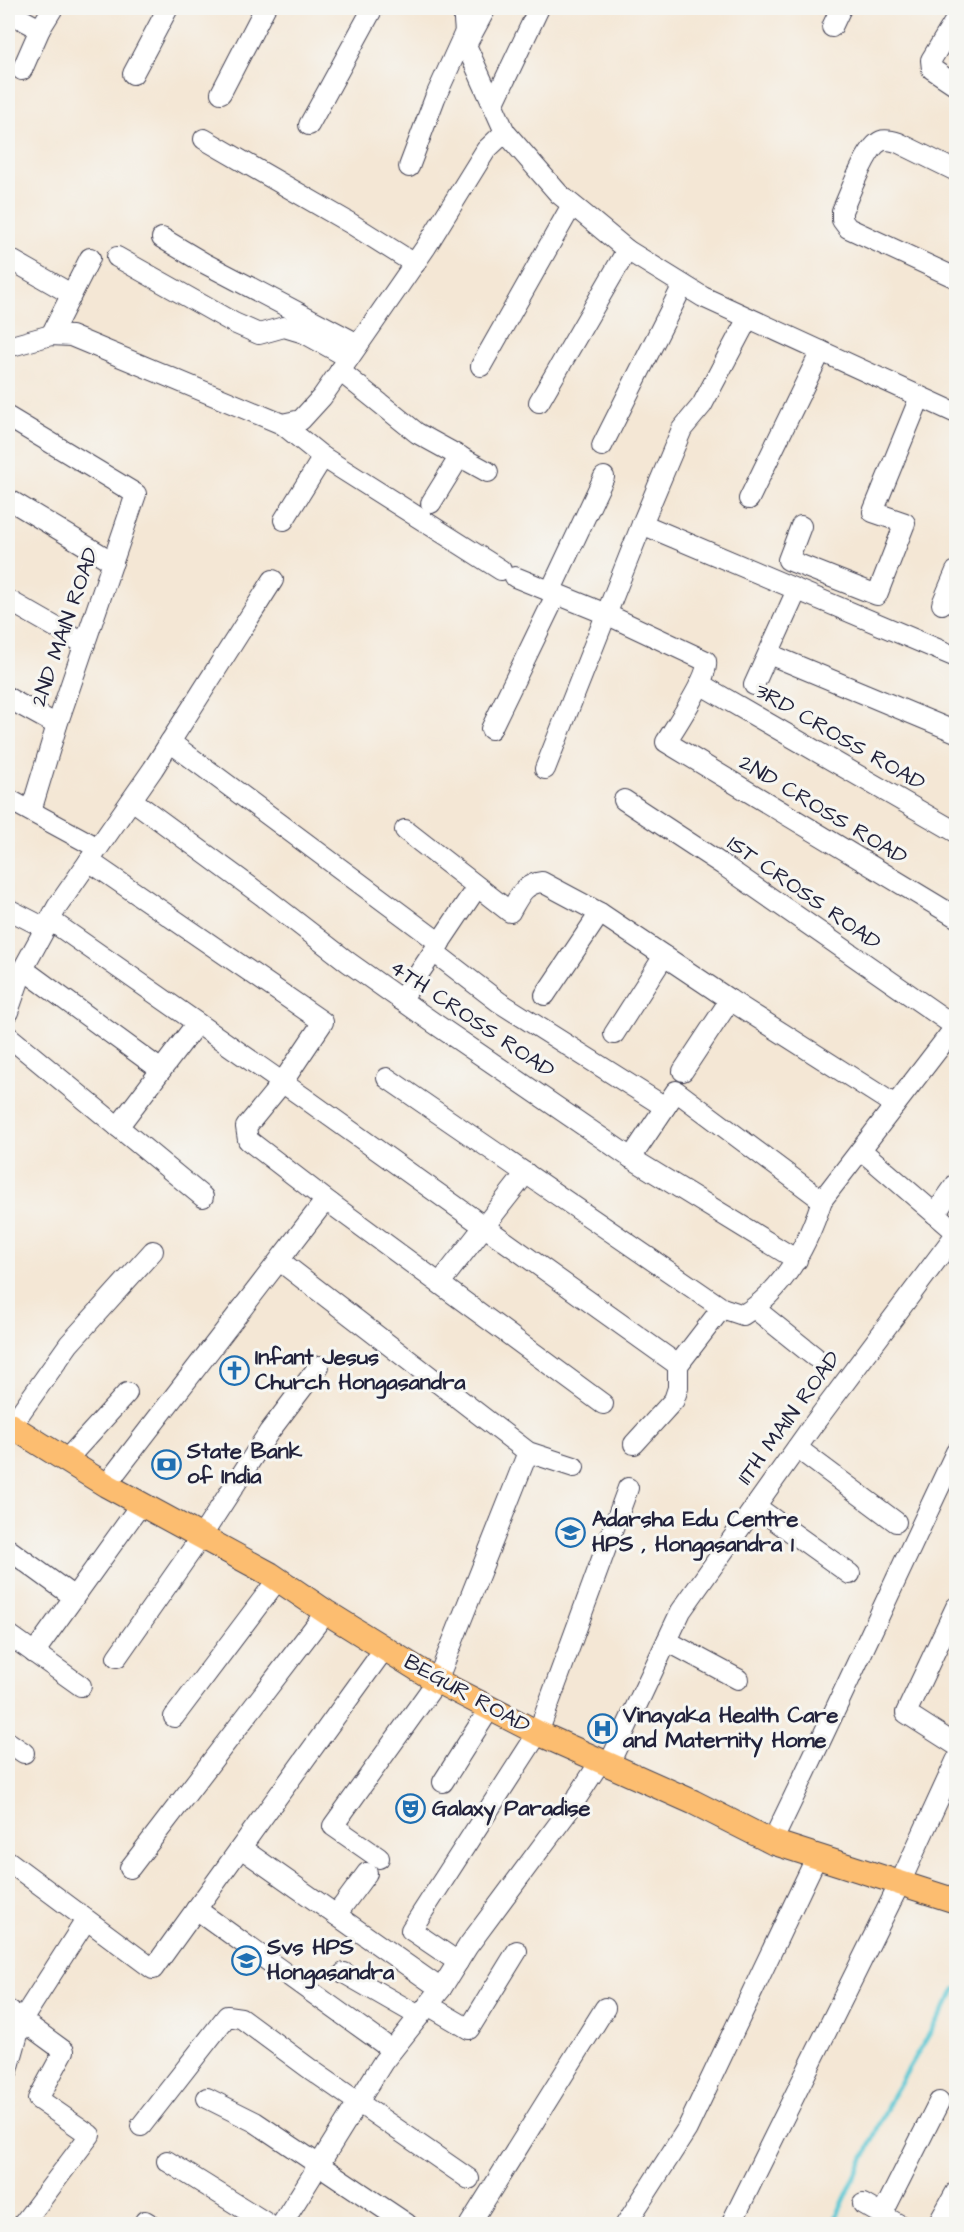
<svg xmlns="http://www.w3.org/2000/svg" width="964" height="2232" viewBox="0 0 964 2232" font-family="'Architects Daughter',sans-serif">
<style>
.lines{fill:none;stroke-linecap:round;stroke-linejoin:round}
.stream{stroke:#5cc8d4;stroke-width:4.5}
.minor-casing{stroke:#424052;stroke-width:22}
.major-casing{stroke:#424052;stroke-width:26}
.minor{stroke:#fff;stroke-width:20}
.major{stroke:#fcbd6f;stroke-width:24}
.labels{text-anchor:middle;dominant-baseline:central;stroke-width:6;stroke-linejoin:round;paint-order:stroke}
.street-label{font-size:22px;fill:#22223b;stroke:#f6f6f2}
.poi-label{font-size:22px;font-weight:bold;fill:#22223b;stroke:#f6f6f2;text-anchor:start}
</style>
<rect width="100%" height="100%" fill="#f6f6f2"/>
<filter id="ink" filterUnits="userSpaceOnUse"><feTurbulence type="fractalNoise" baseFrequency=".0167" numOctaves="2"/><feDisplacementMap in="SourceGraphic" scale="12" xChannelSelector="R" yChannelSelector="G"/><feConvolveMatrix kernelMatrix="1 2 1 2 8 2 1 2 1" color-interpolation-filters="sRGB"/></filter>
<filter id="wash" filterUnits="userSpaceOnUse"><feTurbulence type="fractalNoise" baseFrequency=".008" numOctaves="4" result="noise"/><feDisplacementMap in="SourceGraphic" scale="24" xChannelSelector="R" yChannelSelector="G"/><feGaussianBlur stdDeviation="1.35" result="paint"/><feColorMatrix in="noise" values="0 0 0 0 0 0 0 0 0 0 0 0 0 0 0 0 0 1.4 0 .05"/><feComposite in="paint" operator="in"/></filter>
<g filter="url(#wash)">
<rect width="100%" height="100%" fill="#f4e7d5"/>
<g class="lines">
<polyline class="stream" points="833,2224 893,2095 956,1989"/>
</g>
</g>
<g filter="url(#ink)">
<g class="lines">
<defs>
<g id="minor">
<polyline points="463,8 466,45 505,132 559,194 580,211 627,250 703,297 956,413"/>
<polyline points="8,12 40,29 53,8"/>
<polyline points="956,19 931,60 932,69 956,85"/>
<polyline points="832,27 841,8"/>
<polyline points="466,45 486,8"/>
<polyline points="22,70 40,29"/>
<polyline points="133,74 168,8"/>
<polyline points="221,93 265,8"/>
<polyline points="493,105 539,8"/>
<polyline points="309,125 373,8"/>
<polyline points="204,139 350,223 415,264"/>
<polyline points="409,167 435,98 465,32"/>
<path d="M956,171L899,143C893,141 886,139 881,141C866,147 849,196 842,211V220L848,228L956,278"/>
<polyline points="162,238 204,263 358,344"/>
<polyline points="117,257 234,323 259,334 284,327 304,333 349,358"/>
<polyline points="8,258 71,294"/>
<polyline points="51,335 90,258"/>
<polyline points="8,347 51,335 71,336 282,424 301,420 322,397 426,247 486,150 505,132"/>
<polyline points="481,366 572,205"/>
<polyline points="340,371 417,433 488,472"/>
<polyline points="539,402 627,250"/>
<polyline points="8,417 136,494 57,725 31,811"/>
<polyline points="282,424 323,457 501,570"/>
<polyline points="602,446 683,285"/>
<polyline points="8,499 113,562"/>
<polyline points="749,499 821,351"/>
<polyline points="431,503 460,456"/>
<polyline points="284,520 323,457"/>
<polyline points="642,524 956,657"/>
<polyline points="801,526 788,560 877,595 905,523 873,512 920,397"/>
<path d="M515,577L606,614L706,661C710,675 675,727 666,742L956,917"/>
<polyline points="550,592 604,477"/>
<polyline points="8,600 85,644"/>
<polyline points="942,604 956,571"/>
<polyline points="769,654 956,732"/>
<polyline points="700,684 956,832"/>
<polyline points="754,685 797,590"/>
<polyline points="8,698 57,725"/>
<polyline points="491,729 556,595"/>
<polyline points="170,742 440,943"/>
<polyline points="545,769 642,524 682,429 702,405 748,318"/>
<polyline points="8,799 98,848"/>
<polyline points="132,800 264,897 348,962 431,1021 631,1158 797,1260"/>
<polyline points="624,800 723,865 956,1027"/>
<path d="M405,830L510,912C519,897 523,884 542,882L600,913L730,1000L683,1071"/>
<polyline points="89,861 323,1022 282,1083 246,1127 248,1140 330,1203 603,1404"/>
<polyline points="8,909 45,928"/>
<polyline points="50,920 303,1097 678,1365"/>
<polyline points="434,952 499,1002 665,1107"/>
<polyline points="23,969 161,1070"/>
<polyline points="545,995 600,913"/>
<polyline points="401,1000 477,887"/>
<polyline points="730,1000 895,1105"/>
<polyline points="8,1012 23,969 57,907 153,769 273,580"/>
<polyline points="614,1034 664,956"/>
<polyline points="8,1036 203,1197"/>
<path d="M387,1078L722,1308L743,1315C784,1290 808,1244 822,1200L956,1026"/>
<polyline points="118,1127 197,1023"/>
<polyline points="861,1150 956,1232"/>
<polyline points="631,1158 676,1091 822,1200"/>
<polyline points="935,1214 956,1184"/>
<polyline points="280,1261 528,1452 574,1467"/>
<polyline points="440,1283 526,1173"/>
<polyline points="754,1308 815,1357"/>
<polyline points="11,1426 69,1344 153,1251"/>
<polyline points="634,1444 674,1400 678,1388 678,1365 722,1308"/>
<polyline points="797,1448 896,1522"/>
<polyline points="66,1460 127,1393"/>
<polyline points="106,1485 321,1206 330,1203"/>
<polyline points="755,1506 850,1574"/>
<polyline points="8,1549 74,1597"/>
<polyline points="956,1607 906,1713 956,1745"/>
<polyline points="8,1634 81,1686"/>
<polyline points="667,1641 738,1679"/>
<polyline points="34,1653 141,1504"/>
<polyline points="117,1657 201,1537 269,1432 319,1366"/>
<polyline points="174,1717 278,1579"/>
<polyline points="8,1742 24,1753"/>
<polyline points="608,1766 681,1611 813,1425 956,1234"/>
<polyline points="443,1782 490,1708"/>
<path d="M772,1842C835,1713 894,1582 956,1452"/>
<polyline points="241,1848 441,1989"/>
<polyline points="379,1858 333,1826 437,1681 528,1452"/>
<polyline points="8,1861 153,1969 385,1648"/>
<polyline points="130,1868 326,1612"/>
<polyline points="196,1909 392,2050"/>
<polyline points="336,1915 367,1873"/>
<polyline points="458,1962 411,1930 538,1733 628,1488"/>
<polyline points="344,1973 419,2016"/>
<polyline points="428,2005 469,2029 517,1951"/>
<polyline points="8,2010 64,2051 38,2099 90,2135 23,2224"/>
<polyline points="8,2070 22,2020 86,1920"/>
<polyline points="207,2098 255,2122 407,2224"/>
<polyline points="141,2126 227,2016 241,2018 310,2069 469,2179"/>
<polyline points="167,2161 268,2224"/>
<polyline points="863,2204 898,2224"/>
<polyline points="882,2215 939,2102"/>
<polyline points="145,2221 150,2224"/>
<polyline points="282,2224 383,2062 441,1989 468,1946 569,1810 600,1762"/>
<polyline points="470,2224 605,2008"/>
<polyline points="626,2224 687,2129 817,1856"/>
<polyline points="731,2224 900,1883 956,1761"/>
<polyline points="938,2224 956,2192"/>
</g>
<polyline id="major" points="8,1424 106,1485 270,1574 326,1612 437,1681 538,1733 693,1802 772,1842 956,1901"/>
</defs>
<use href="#minor" class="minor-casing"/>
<use href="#major" class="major-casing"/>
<use href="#minor" class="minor"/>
<use href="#major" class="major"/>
</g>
</g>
<defs>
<symbol id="church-ring" viewBox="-11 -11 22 22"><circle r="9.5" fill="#f6f6f2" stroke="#1f6fb2" stroke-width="1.5"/><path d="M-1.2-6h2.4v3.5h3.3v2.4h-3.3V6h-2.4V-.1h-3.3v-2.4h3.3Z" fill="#1f6fb2"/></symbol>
<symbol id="bank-ring" viewBox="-11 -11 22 22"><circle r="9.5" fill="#f6f6f2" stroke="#1f6fb2" stroke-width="1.5"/><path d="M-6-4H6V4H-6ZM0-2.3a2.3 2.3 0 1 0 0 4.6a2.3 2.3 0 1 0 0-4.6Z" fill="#1f6fb2"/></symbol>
<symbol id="school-ring" viewBox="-11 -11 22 22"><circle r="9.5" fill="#f6f6f2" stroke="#1f6fb2" stroke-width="1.5"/><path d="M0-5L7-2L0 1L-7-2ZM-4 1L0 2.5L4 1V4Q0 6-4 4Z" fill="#1f6fb2"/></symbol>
<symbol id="hospital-ring" viewBox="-11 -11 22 22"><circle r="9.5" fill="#f6f6f2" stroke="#1f6fb2" stroke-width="1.5"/><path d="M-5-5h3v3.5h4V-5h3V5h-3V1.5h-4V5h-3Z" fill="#1f6fb2"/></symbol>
<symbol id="theatre-ring" viewBox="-11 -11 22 22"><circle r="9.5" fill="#f6f6f2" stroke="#1f6fb2" stroke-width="1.5"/><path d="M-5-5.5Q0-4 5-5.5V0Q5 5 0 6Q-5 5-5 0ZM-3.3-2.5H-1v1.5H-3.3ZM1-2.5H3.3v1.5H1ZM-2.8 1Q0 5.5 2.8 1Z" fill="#1f6fb2"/></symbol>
</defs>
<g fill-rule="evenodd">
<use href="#church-ring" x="218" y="1354" width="33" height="33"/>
<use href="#bank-ring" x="150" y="1448" width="33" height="33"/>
<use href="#school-ring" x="554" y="1516" width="33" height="33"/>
<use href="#hospital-ring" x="586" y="1712" width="33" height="33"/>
<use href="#theatre-ring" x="394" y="1792" width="33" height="33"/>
<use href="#school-ring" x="230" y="1944" width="33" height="33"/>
</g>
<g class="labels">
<g class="street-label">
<text transform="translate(65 627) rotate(-71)">2ND MAIN ROAD</text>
<text transform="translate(840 737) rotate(30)">3RD CROSS ROAD</text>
<text transform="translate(823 810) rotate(31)">2ND CROSS ROAD</text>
<text transform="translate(804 893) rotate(35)">1ST CROSS ROAD</text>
<text transform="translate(472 1019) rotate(34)">4TH CROSS ROAD</text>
<text transform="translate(789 1418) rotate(-54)">11TH MAIN ROAD</text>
<text transform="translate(467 1694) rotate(29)">BEGUR ROAD</text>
</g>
<g class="poi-label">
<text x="255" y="1357">Infant Jesus<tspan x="255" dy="25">Church Hongasandra</tspan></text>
<text x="187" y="1451">State Bank<tspan x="187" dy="25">of India</tspan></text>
<text x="592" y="1519">Adarsha Edu Centre<tspan x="592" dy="25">HPS , Hongasandra 1</tspan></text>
<text x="623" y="1715">Vinayaka Health Care<tspan x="623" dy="25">and Maternity Home</tspan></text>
<text x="432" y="1808">Galaxy Paradise</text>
<text x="267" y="1947">Svs HPS<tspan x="267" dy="25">Hongasandra</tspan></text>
</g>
</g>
<rect width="964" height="2232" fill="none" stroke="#f6f6f2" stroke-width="30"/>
</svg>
